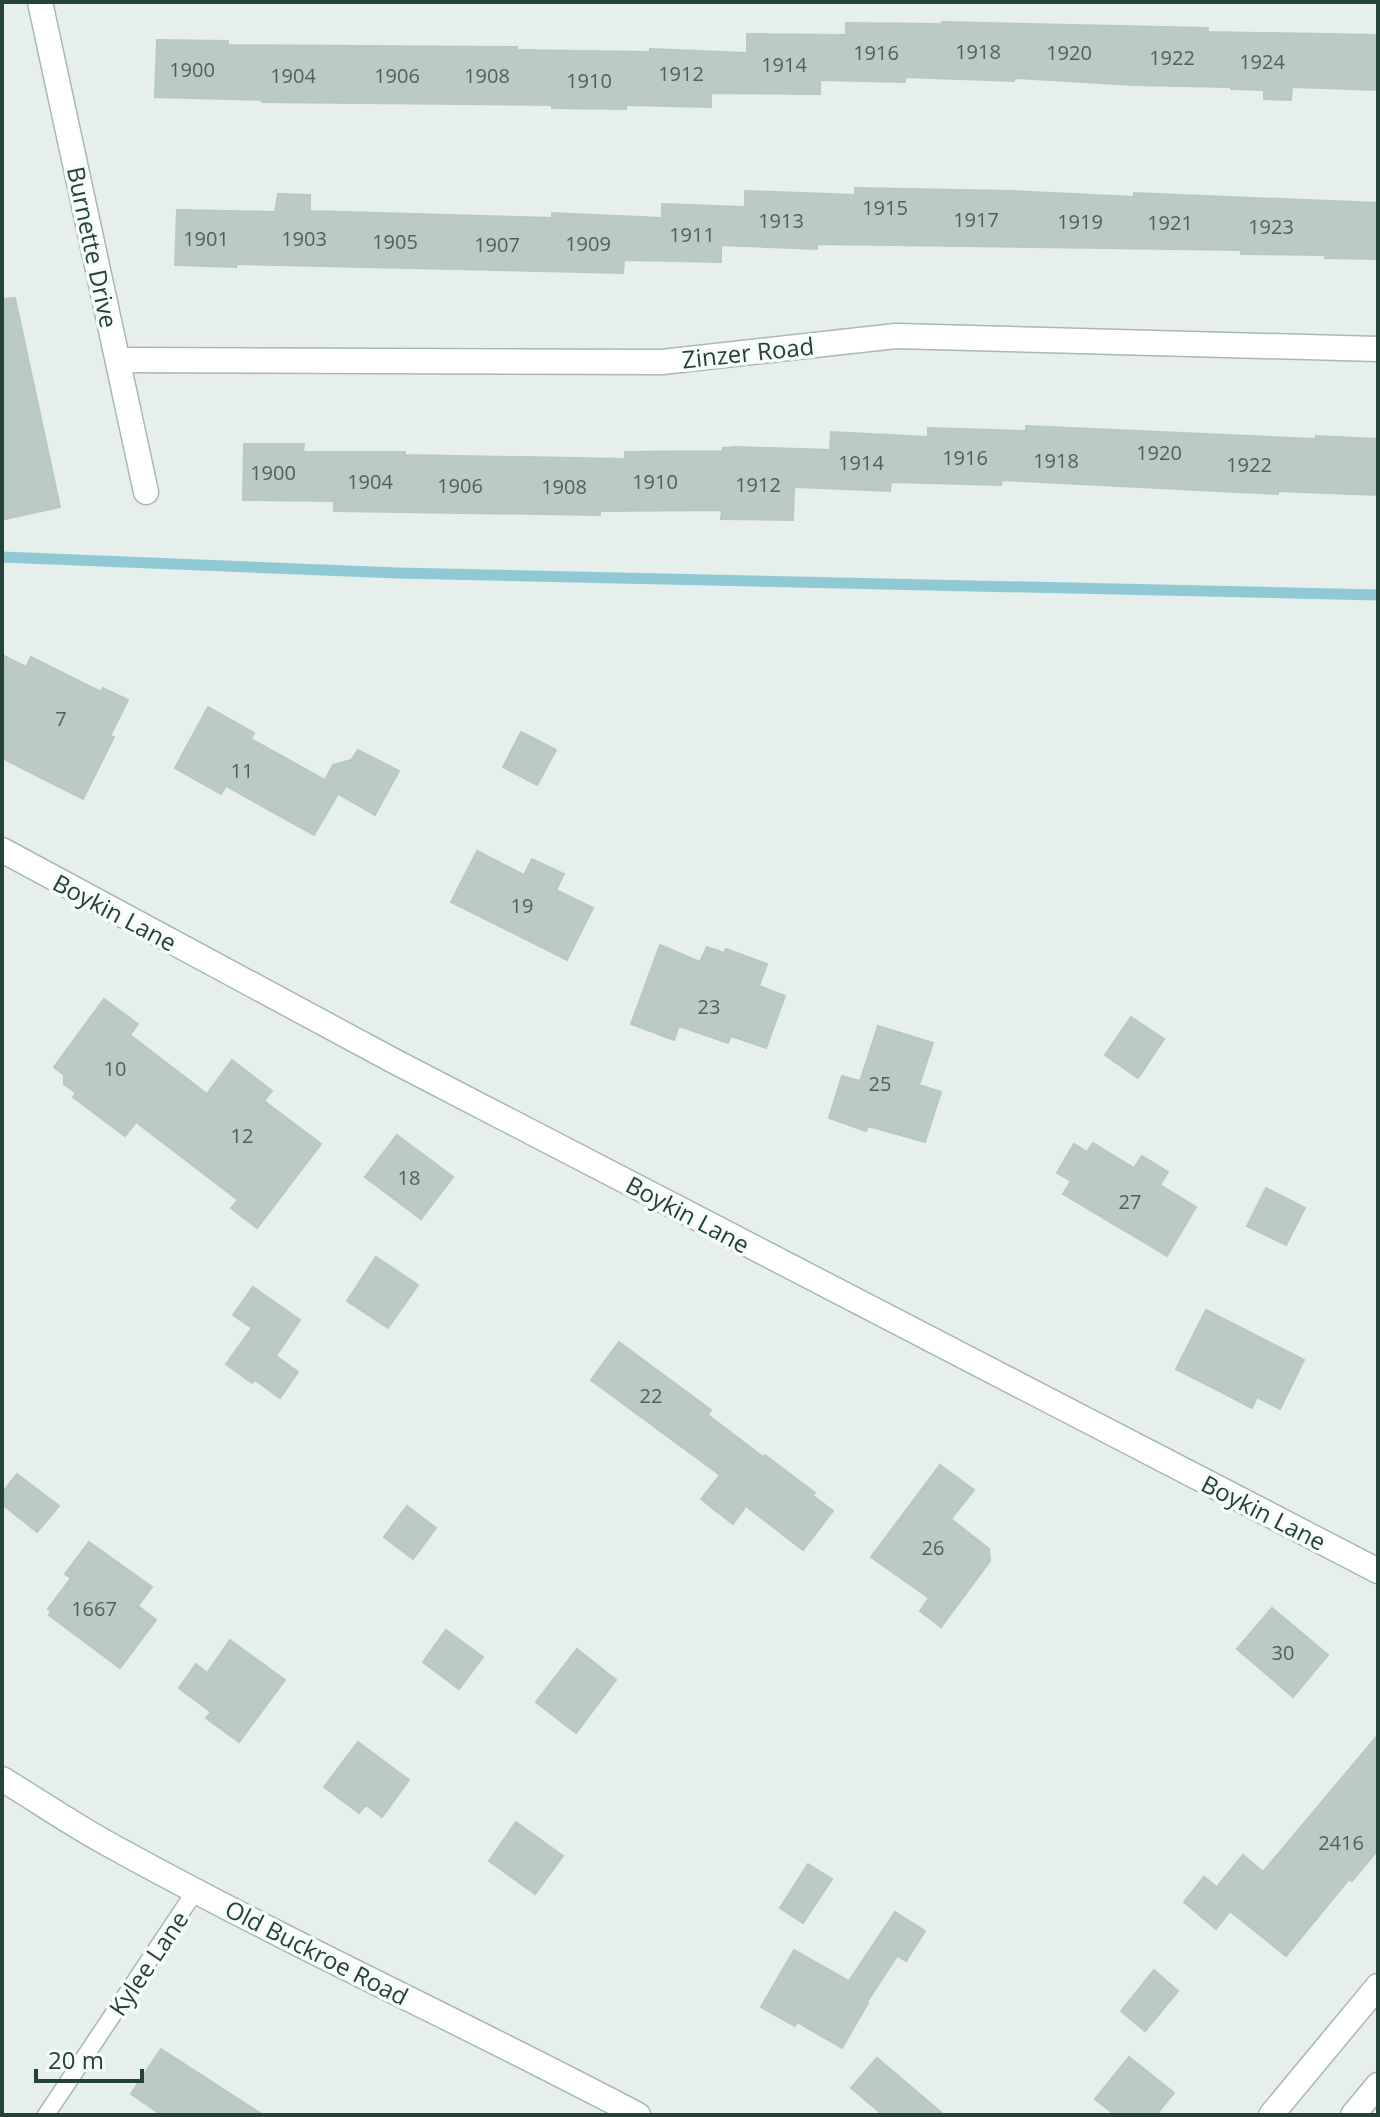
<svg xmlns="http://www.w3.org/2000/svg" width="1380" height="2117" viewBox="0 0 1380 2117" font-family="'Open Sans',sans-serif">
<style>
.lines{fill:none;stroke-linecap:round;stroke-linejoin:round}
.stream{stroke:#8ec9d4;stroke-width:11}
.building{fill:#bbcac4;stroke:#b8c9c2;stroke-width:2}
.service-casing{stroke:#a8b8b2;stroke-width:19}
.minor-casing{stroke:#a8b8b2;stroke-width:27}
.tertiary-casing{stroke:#a8b8b2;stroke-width:27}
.secondary-casing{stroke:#a4bbb3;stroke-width:27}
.service{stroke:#fff;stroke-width:16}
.minor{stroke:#fff;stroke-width:24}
.tertiary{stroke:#fff;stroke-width:24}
.secondary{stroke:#fff;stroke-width:24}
.labels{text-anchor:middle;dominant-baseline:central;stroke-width:7;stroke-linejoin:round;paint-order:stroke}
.number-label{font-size:20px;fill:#4a645c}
.street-label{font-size:24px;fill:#24423a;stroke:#f7fbf9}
</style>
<rect width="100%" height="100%" fill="#e6efeb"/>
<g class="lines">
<polyline class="stream" points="2,557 398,573 1378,595"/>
</g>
<g class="building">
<polygon points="942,22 1208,28 1208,32 1378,35 1378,90 1292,87 1291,100 1264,99 1264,90 1231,89 1231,87 1135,85 1014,78 1014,81 905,77 905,82 820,80 820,94 711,93 711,107 626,105 626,109 552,108 552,105 262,102 262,100 155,97 157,40 228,41 228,45 517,47 517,50 650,52 650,49 747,53 747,34 846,35 846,23 942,24"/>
<polygon points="855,188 1013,191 1134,197 1134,193 1378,203 1378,259 1325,258 1325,255 1241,254 1241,250 817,244 817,249 721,245 721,262 624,260 623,273 236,264 236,267 175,265 177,210 275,212 278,194 310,195 310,211 552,218 552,213 662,218 662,204 745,207 745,191 855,195"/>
<polygon points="15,298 60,507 5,519 2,505 2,299"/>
<polygon points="1026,426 1316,439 1316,436 1378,439 1378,495 1278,491 1278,494 1002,480 1001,485 891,482 890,491 794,487 793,520 721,519 722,510 600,511 600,515 334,511 334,501 243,500 244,444 304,444 303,452 405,452 405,455 625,459 625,452 723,451 723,448 736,447 830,450 831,432 928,437 928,428 1026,431"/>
<polygon points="2,655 26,667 31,657 101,692 103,688 128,700 110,736 114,737 83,799 2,758"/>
<polygon points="208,707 254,733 251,739 325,780 333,765 351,760 358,750 399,771 375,815 338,794 314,835 226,786 221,794 175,768"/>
<polygon points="521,732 556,750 537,785 503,767"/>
<polygon points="477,851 524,875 532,859 564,874 556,890 593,908 567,960 451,902"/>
<polygon points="660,945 700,962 707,947 724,953 726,949 767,964 759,986 785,996 766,1048 731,1036 728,1043 679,1026 674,1040 631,1024"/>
<polygon points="104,999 138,1024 130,1035 207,1094 232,1060 272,1091 264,1101 321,1144 257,1228 231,1208 238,1200 136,1122 125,1136 73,1097 76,1093 64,1084 64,1075 54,1067"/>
<polygon points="1131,1017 1164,1039 1138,1078 1105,1055"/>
<polygon points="878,1026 933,1043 919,1085 941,1092 925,1142 868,1126 866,1131 829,1118 842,1076 860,1081"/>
<polygon points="397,1135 453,1177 421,1219 365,1177"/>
<polygon points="1093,1143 1134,1168 1142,1156 1168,1172 1160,1185 1196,1207 1167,1256 1063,1194 1071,1181 1057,1173 1074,1144 1087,1152"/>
<polygon points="1266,1188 1305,1208 1286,1245 1247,1226"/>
<polygon points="376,1257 418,1285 388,1328 347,1301"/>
<polygon points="253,1287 300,1320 276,1356 298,1372 280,1398 255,1380 252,1383 226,1364 252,1328 233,1315"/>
<polygon points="1206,1310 1304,1360 1280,1409 1257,1397 1252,1408 1176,1369"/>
<polygon points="619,1342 711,1410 708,1415 763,1457 765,1455 815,1493 812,1495 833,1511 803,1550 746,1506 733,1524 701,1499 720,1475 591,1380"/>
<polygon points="940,1465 974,1490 951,1519 989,1549 990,1561 941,1627 920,1611 929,1598 871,1557"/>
<polygon points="17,1474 59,1506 37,1532 2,1504 2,1493"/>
<polygon points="407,1506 436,1528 413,1559 384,1537"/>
<polygon points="89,1542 152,1587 138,1606 156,1620 120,1668 49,1615 51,1612 48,1609 71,1578 65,1574"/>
<polygon points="1272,1608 1328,1655 1293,1697 1237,1649"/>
<polygon points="446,1630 483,1657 459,1689 423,1662"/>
<polygon points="230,1640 285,1680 239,1742 206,1718 211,1712 179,1688 196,1664 207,1673"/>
<polygon points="577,1649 616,1680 576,1733 536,1702"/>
<polygon points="1378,1735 1378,1850 1352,1881 1349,1879 1286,1956 1230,1911 1216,1929 1184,1902 1204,1877 1217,1887 1243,1855 1263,1872"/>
<polygon points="358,1742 409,1780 382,1817 366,1805 359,1813 324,1787"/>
<polygon points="516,1822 563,1856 535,1894 489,1861"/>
<polygon points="808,1864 832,1879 803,1923 780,1908"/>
<polygon points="895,1912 925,1931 906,1961 897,1956 867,2002 868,2003 842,2048 797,2022 795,2026 761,2007 794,1950 849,1981"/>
<polygon points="1154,1970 1178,1991 1145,2031 1121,2011"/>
<polygon points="161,2049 263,2115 162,2115 131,2094"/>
<polygon points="1129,2057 1174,2093 1156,2115 1115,2115 1095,2099"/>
<polygon points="877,2058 923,2097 944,2115 883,2115 851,2088"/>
</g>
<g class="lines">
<defs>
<polyline id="service" points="46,2115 196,1890"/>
<g id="minor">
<polyline points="40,2 146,492"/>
<polyline points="118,360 662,362 896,336 1378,349"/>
<polyline points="2,850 392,1060 1378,1571"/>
</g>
<g id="tertiary">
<polyline points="1271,2115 1378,1986"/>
<polyline points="1353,2115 1378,2085"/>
</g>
<path id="secondary" d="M2,1779C35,1799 67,1821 101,1840C277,1938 460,2021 638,2115"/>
</defs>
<use href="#service" class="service-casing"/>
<use href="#minor" class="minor-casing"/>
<use href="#tertiary" class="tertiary-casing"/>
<use href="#secondary" class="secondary-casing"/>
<use href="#service" class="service"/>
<use href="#minor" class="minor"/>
<use href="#tertiary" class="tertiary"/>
<use href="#secondary" class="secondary"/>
</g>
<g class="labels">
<g class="number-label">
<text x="978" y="51">1918</text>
<text x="876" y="52">1916</text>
<text x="1069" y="52">1920</text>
<text x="1172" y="57">1922</text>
<text x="1262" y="61">1924</text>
<text x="784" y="64">1914</text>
<text x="192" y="69">1900</text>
<text x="681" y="73">1912</text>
<text x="293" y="75">1904</text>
<text x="397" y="75">1906</text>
<text x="487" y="75">1908</text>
<text x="589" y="80">1910</text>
<text x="885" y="207">1915</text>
<text x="976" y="219">1917</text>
<text x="781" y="220">1913</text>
<text x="1080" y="221">1919</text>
<text x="1170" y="222">1921</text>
<text x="1271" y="226">1923</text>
<text x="692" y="234">1911</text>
<text x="206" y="238">1901</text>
<text x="304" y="238">1903</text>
<text x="395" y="241">1905</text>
<text x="588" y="243">1909</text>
<text x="497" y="244">1907</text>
<text x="1159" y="452">1920</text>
<text x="965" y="457">1916</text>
<text x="1056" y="460">1918</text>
<text x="861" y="462">1914</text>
<text x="1249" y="464">1922</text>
<text x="273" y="472">1900</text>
<text x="370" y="481">1904</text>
<text x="655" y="481">1910</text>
<text x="758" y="484">1912</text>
<text x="460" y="485">1906</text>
<text x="564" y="486">1908</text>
<text x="61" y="718">7</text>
<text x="242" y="770">11</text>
<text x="522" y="905">19</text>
<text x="709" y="1006">23</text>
<text x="115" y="1068">10</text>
<text x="880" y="1083">25</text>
<text x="242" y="1135">12</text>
<text x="409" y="1177">18</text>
<text x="1130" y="1201">27</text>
<text x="651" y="1395">22</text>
<text x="933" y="1547">26</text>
<text x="94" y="1608">1667</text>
<text x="1283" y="1652">30</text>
<text x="1341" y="1842">2416</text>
</g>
<g class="street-label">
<text transform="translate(93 247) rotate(78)">Burnette Drive</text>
<text transform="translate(748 352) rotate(-6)">Zinzer Road</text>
<text transform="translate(115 912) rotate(28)">Boykin Lane</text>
<text transform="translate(688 1214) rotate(28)">Boykin Lane</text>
<text transform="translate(1264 1512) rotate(27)">Boykin Lane</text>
<text transform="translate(317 1952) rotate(27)">Old Buckroe Road</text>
<text transform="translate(148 1963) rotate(-56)">Kylee Lane</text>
</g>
</g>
<rect width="1380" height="2117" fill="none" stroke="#24423a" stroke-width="8"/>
<path d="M36 2069v12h106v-12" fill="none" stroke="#24423a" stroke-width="4"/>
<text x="48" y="2069" font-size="24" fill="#24423a" stroke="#f7fbf9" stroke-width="6" paint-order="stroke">20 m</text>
</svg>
